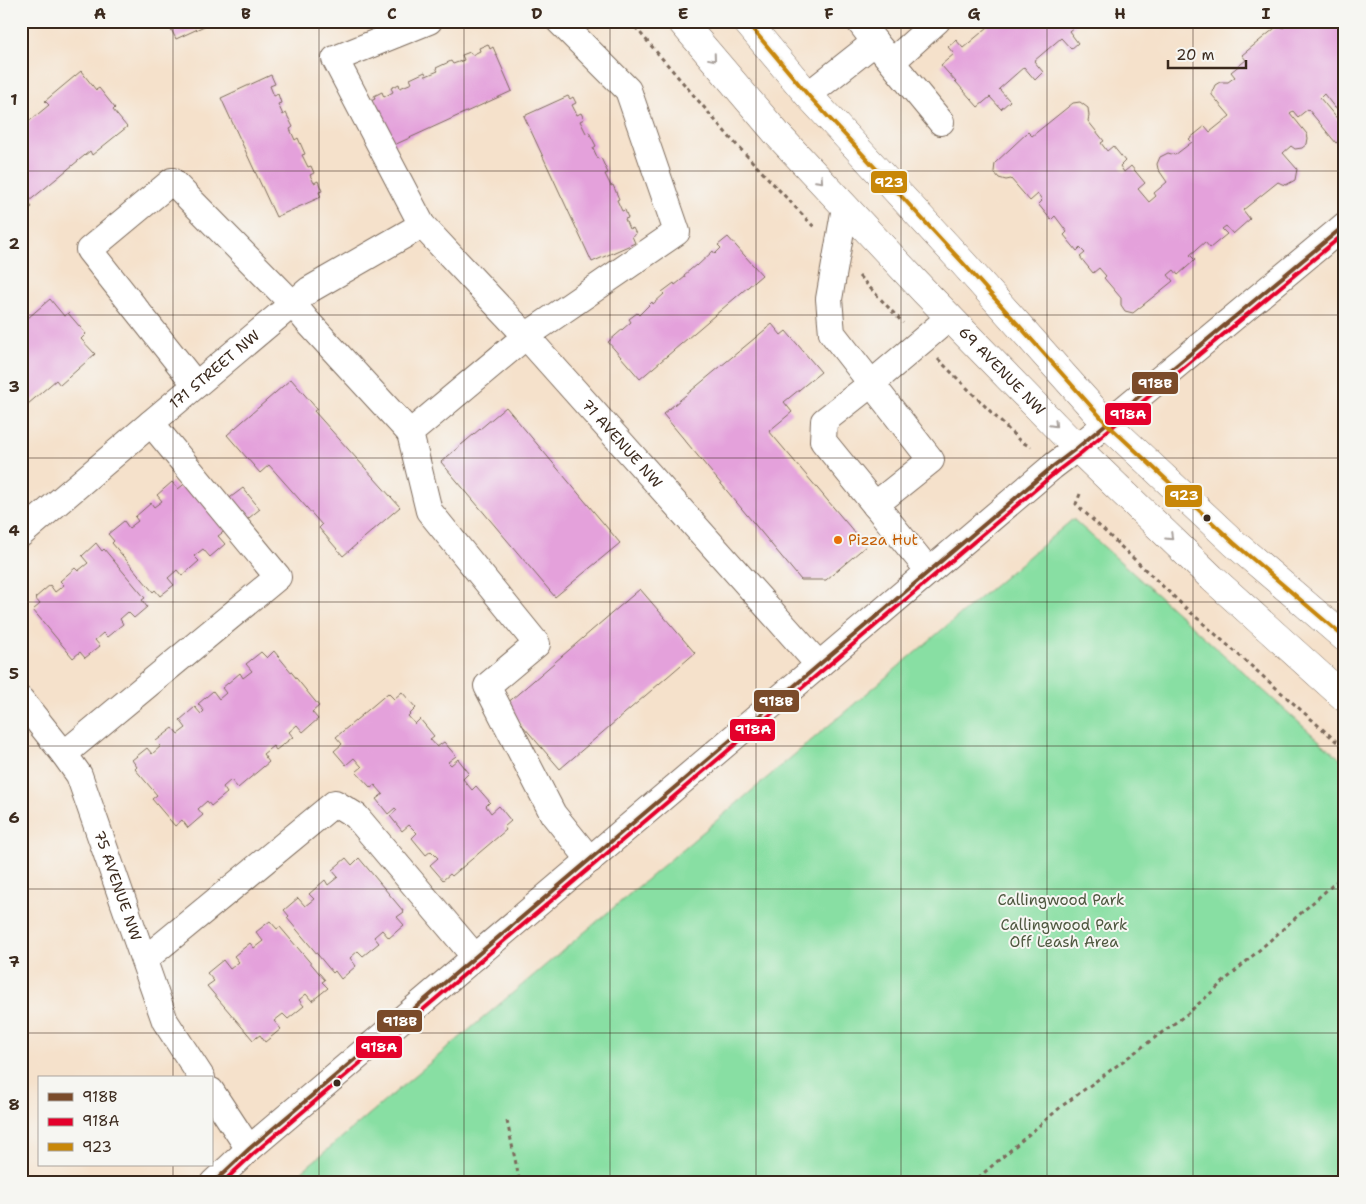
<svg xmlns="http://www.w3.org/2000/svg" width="1366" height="1204" viewBox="0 0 1366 1204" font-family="'Shantell Sans',sans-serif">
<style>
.park{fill:#88dfa3;stroke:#628460}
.building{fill:#e4a1db}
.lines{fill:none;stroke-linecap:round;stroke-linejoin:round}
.minor-casing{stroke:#7c6a5b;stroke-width:28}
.major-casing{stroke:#7c6a5b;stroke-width:29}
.path{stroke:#7c6a5b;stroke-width:3;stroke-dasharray:4 4;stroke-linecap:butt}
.minor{stroke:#fff;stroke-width:26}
.major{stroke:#fff;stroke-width:28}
.bus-1-casing{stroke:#f6f6f2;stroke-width:8}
.bus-2-casing{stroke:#f6f6f2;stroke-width:8}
.bus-3-casing{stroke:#f6f6f2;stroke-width:8}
.bus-1{stroke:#7a4b2a;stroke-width:4}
.bus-2{stroke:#e4002b;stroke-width:4}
.bus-3{stroke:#c88708;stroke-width:4}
.oneway{stroke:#a79f9a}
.grid{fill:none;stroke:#3b2a1e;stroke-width:1;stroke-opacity:0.55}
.bus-dot{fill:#3b2a1e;stroke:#f6f6f2;stroke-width:2}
.food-dot{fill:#e8710a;stroke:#f6f6f2;stroke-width:2}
.labels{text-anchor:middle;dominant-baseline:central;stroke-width:4;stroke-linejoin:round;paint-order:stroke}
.street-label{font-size:15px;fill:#3b2a1e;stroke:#f6f6f2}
.food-label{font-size:15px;fill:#c56008;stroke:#f6f6f2;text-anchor:start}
.park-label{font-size:15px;fill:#4e573f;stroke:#f6f6f2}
.line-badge{stroke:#f6f6f2;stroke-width:2}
.badge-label{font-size:14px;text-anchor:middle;font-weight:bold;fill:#fff}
.neatline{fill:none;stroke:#3b2a1e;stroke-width:2}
.grid-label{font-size:16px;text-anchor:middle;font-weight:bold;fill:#3b2a1e}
</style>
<rect width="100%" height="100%" fill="#f6f6f2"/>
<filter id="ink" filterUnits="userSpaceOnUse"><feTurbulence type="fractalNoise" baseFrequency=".02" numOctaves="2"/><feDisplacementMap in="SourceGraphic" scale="10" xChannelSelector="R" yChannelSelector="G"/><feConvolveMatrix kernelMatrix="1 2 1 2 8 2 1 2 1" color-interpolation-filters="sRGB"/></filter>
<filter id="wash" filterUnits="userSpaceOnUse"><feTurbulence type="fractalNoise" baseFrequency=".0096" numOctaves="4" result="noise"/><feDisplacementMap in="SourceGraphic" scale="20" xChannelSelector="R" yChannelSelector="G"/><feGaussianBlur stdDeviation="1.12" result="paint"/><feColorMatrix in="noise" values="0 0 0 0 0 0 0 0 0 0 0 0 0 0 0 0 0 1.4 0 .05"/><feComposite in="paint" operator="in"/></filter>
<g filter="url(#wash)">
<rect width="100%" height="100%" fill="#f5e1cb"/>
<polygon class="park" points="1073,519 1324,745 1345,762 1345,1183 288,1183"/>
<g id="blocks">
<g class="building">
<polygon points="167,21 215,21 176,39"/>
<polygon points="984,21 1081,21 1069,31 1078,43 1071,49 1061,38 1034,61 1043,72 1035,80 1024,67 999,89 1010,101 1001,109 990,97 978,107 941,65 954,54 948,47 956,40 963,48 988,27"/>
<polygon points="1291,21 1294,21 1297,25 1302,21 1345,21 1345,110 1335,108 1324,94 1320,98 1345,128 1345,136 1336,143 1308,109 1298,117 1293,111 1290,113 1307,134 1308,138 1307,144 1302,148 1295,149 1291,146 1283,153 1297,169 1295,180 1286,185 1282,184 1278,182 1243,210 1250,219 1233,234 1226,226 1222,229 1227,234 1210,248 1205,242 1190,255 1195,260 1178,275 1174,270 1168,275 1173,281 1133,313 1125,311 1121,305 1121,298 1104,278 1106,276 1099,268 1093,273 1080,257 1085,253 1080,248 1077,251 1064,235 1067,232 1055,216 1051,220 1038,204 1042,200 1038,194 1030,201 1011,179 1006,180 999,178 994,172 995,163 1028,132 1032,136 1073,103 1080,102 1088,108 1089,116 1088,121 1104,141 1101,143 1107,151 1113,146 1125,161 1120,166 1124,172 1131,166 1145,183 1138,189 1149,202 1156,196 1154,193 1167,182 1158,169 1157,164 1160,157 1168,153 1175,155 1192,142 1189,139 1205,126 1210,132 1230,116 1212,95 1212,92 1215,85 1220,82 1228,82 1235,77 1231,72 1246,60 1242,55 1280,24 1283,28"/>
<polygon points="488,44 490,49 493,47 512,91 392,146 371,101 375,99 374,96 382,92 384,97 393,92 391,88 399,84 400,88 412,83 410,79 425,72 426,76 438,71 436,68 451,61 453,64 464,60 462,55 470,52 472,55 480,51 479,48"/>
<polygon points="81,71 96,90 99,88 115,108 113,110 127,127 92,155 90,151 28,202 32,207 21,215 21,128 49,105 45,101"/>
<polygon points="271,75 275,84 270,86 274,96 278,94 281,103 278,104 283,115 286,113 293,127 290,129 295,140 298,138 305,154 302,155 308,167 311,166 314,173 310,175 314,183 318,181 322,191 319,192 321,197 276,217 221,98"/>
<polygon points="568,96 570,99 573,97 576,103 572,105 577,115 581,113 584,119 580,121 586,133 589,132 596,146 593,148 598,159 601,158 608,173 605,174 611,186 613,185 619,199 617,200 622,211 625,210 628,218 625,219 629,229 633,228 636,234 632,236 635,243 592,262 524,116"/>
<polygon points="728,237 762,275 640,379 608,342 631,322 629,319 637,313 639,315 652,302 653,304 664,294 662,292 674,283 675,285 685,277 684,275 696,265 697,266 713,251 715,254 721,248 718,245"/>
<polygon points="50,299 64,316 68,313 86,334 81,339 95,354 60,385 56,380 21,410 21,324"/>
<polygon points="772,324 781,335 786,331 821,372 784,402 792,412 769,431 866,546 826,580 801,580 663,414"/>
<polygon points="291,379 317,409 314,411 400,507 343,556 319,528 322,525 269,465 260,473 227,435"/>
<polygon points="506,407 620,543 555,597 441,462"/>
<polygon points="172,482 178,489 187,482 226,530 218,536 225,544 210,557 203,549 194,556 199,561 182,576 177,570 168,578 174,585 160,596 155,590 153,592 112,543 114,541 108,534 124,521 129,528 138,521 135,517 151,503 154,507 162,501 157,495"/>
<polygon points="243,488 260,509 244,522 227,500"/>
<polygon points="96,543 102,551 104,549 145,598 142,600 147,607 134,618 128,612 120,619 123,624 107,637 103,633 95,640 100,646 85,658 80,652 73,658 33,610 40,604 35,598 50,585 55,592 64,585 60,581 75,568 78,571 88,563 82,556"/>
<polygon points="640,589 695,653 560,769 505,705"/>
<polygon points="274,651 319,706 312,712 318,719 303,732 297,725 289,732 293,737 276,750 273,746 263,754 269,762 238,788 231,780 223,787 227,793 211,806 207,801 198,809 203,815 188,828 182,820 175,826 152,799 157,795 135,769 137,767 132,760 147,748 152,754 161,746 156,741 173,728 178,734 186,728 180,720 195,707 201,714 204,711 198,704 213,691 219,699 226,693 222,688 240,673 243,678 252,671 246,664 261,652 267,658"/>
<polygon points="402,692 416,708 408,716 415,724 420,719 434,736 430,739 437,747 444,742 456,756 448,762 451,765 458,759 469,773 463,779 472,790 476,786 490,802 486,806 491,813 499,806 511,821 504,827 506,830 452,876 450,874 443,880 430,865 438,858 431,851 426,855 412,838 417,833 409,825 402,831 390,816 397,810 395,808 388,814 376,799 383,794 375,785 371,788 356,772 362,767 354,758 346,765 334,751 342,744 336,737 388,693 394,699"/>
<polygon points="346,858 352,865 359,858 404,912 397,917 404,925 389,938 382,930 374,937 379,943 363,956 358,951 350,958 356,966 341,979 335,971 333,973 287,918 289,916 284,910 298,898 305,906 314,899 309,894 325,880 328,885 338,877 332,870"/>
<polygon points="270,921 277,929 280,927 325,980 322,982 328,988 312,1001 306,994 299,1000 304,1006 288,1019 283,1014 274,1021 281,1029 265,1042 260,1035 253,1040 207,986 214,981 207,973 223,960 230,969 239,962 234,956 250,943 254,948 263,941 256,932"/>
</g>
</g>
</g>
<g filter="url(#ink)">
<use href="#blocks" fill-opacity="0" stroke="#7c6a5b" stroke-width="1"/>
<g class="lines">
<defs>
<g id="minor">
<path id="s1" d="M429,21L335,59L422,225L526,336L819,665"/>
<polyline points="559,21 628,90 677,232 526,336 410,433 429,511 537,644 487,686 553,814 590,860"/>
<polyline points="875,42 941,122"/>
<polyline points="893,61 937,21"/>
<polyline points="808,95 875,42 859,21"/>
<polyline points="845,207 829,299 832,333 931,460 875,505"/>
<polyline points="196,385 89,250 172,181 293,304 307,321 410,433"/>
<path id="s2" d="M21,534L151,423L309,290L422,225"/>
<polyline points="929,571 823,441 824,421 871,384 950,317"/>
<path id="s3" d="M21,700L64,754L79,775L165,1021L202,1078"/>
<polyline points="64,754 278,577 151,423"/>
<polyline points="144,960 335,803 356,816 475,957"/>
<polyline points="211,1091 249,1149"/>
<polyline points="213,1183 249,1149 1052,467 1077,448 1345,225"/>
</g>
<g id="major">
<path id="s4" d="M681,21L778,135L924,291L1077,448L1212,578L1345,698"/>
<polyline points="746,21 808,95 963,263 1106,423 1234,543 1345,638"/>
</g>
</defs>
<use href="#minor" class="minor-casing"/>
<use href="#major" class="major-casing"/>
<g class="path">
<polyline points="630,21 732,140 814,227"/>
<polyline points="859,276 903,323"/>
<polyline points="938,359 1020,441 1031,447"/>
<polyline points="1080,494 1076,504 1188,610 1345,749"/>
<polyline points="507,1121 520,1183"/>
<polyline points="972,1183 1062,1106 1187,1014 1345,874"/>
</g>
<use href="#minor" class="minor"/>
<use href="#major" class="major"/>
<defs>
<polyline id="bus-1" points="213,1183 249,1149 1052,467 1077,448 1345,225"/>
<polyline id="bus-2" points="222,1183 253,1154 1056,472 1081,453 1345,233"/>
<polyline id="bus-3" points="746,21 808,95 963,263 1106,423 1234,543 1345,638"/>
</defs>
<use href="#bus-1" class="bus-1-casing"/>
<use href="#bus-2" class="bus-2-casing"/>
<use href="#bus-3" class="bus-3-casing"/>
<use href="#bus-1" class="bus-1"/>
<use href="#bus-2" class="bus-2"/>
<use href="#bus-3" class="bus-3"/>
</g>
<defs><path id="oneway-chevron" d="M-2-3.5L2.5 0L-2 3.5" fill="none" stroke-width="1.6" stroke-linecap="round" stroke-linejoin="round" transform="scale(1.25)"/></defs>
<g class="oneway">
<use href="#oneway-chevron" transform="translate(713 58) rotate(50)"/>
<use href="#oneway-chevron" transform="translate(820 180) rotate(47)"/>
<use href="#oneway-chevron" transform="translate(1054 424) rotate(46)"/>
<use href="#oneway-chevron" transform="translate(1170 537) rotate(44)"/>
</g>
</g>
<path class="grid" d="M173,21V1078M319,21V1183M464,21V1183M610,21V1183M756,21V1183M901,21V1183M1047,21V1183M1193,21V1183M21,171H1345M21,315H1345M21,458H1345M21,602H1345M21,746H1345M21,889H1345M21,1033H1345M173,1165V1183"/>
<g class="bus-dot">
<circle cx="1207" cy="518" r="4.5"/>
<circle cx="337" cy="1083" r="4.5"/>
</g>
<circle class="food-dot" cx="838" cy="540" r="5"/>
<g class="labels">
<g class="street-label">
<text stroke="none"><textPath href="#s2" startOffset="254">171 STREET NW</textPath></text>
<text stroke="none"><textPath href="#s4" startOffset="475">69 AVENUE NW</textPath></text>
<text stroke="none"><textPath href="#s1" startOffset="585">71 AVENUE NW</textPath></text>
<text stroke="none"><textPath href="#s3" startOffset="212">75 AVENUE NW</textPath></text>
</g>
<g class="food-label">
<text x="848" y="540">Pizza Hut</text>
</g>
<g class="park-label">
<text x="1061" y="900">Callingwood Park</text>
<text x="1064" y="925">Callingwood Park<tspan x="1064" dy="17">Off Leash Area</tspan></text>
</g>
</g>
<g class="line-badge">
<rect x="870" y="170" width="38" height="24" rx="5" fill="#c88708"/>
<rect x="1131" y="371" width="48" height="24" rx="5" fill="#7a4b2a"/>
<rect x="1104" y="402" width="48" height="24" rx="5" fill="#e4002b"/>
<rect x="1164" y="484" width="39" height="24" rx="5" fill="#c88708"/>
<rect x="753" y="689" width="47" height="24" rx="5" fill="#7a4b2a"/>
<rect x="729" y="718" width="47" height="24" rx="5" fill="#e4002b"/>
<rect x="376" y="1009" width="47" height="24" rx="5" fill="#7a4b2a"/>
<rect x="355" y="1035" width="48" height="24" rx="5" fill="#e4002b"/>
</g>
<g class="badge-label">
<text x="889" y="187">923</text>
<text x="1155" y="388">918B</text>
<text x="1128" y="419">918A</text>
<text x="1184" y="500">923</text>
<text x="776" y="706">918B</text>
<text x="753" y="734">918A</text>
<text x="400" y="1026">918B</text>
<text x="379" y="1052">918A</text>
</g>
<rect width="1366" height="1204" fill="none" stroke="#f6f6f2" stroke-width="55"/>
<rect x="38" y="1076" width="175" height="90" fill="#f6f6f2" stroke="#aba49d"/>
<rect x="48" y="1093" width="25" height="8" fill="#7a4b2a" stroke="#aba49d"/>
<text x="82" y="1102" font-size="15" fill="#3b2a1e">918B</text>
<rect x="48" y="1118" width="25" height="8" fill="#e4002b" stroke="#aba49d"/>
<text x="82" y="1126" font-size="15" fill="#3b2a1e">918A</text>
<rect x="48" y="1143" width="25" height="8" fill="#c88708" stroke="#aba49d"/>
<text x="82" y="1152" font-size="15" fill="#3b2a1e">923</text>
<path d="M1168 60v8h78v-8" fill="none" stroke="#3b2a1e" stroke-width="2.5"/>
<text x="1176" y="60" font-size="15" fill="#3b2a1e" stroke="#f6f6f2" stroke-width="4" paint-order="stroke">20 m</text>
<rect x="28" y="28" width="1310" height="1148" class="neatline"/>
<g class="grid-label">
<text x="100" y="19">A</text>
<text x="246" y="19">B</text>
<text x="392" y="19">C</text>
<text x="537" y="19">D</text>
<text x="683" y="19">E</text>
<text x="829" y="19">F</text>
<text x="974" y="19">G</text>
<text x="1120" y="19">H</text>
<text x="1266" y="19">I</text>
<text x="14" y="105">1</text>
<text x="14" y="249">2</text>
<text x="14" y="392">3</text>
<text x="14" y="536">4</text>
<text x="14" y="679">5</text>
<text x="14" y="823">6</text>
<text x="14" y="967">7</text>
<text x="14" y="1110">8</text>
</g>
</svg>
